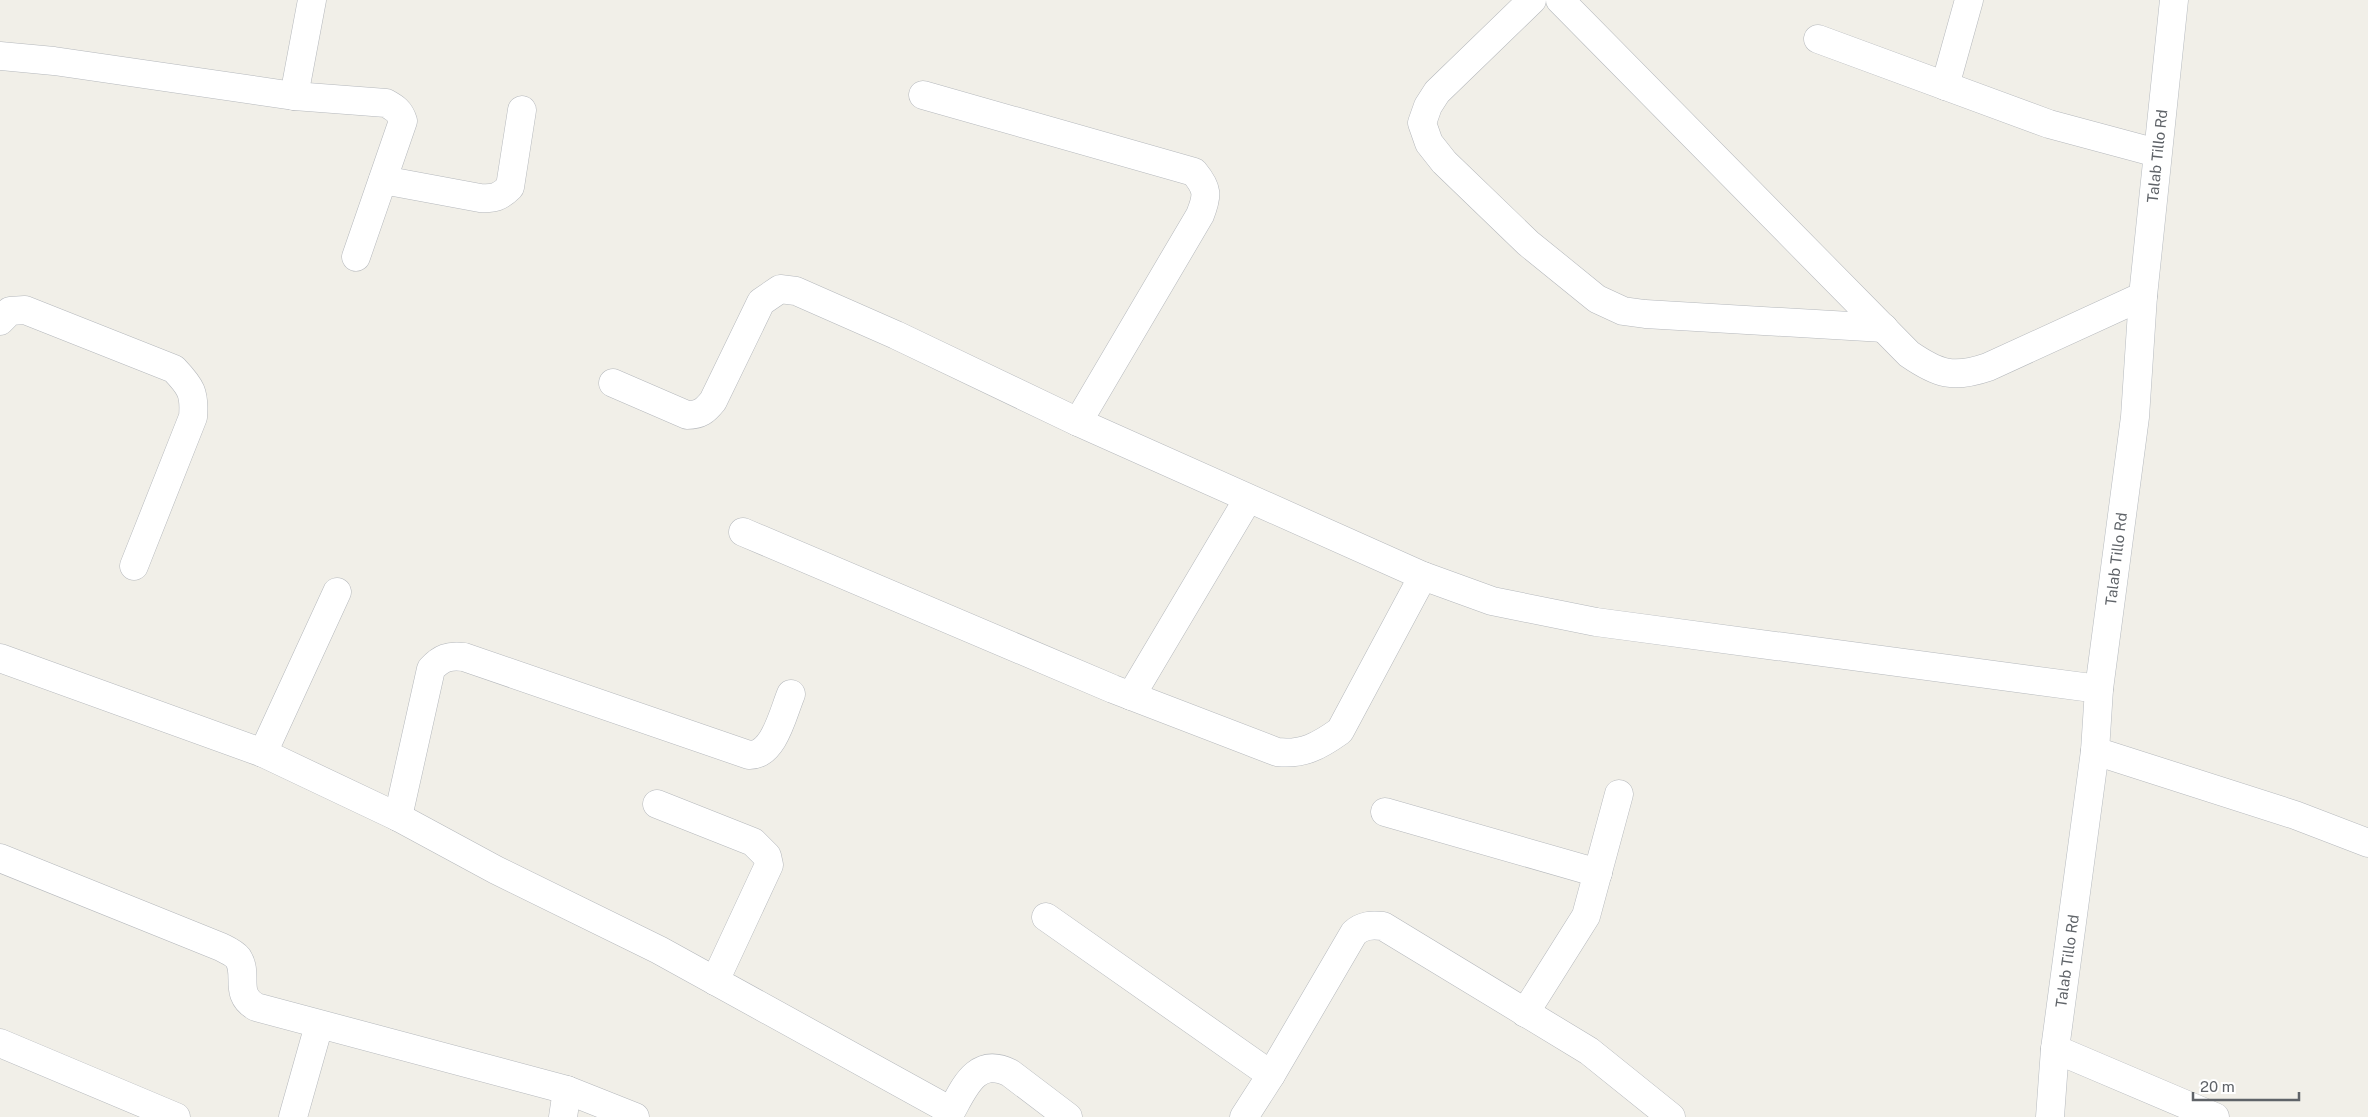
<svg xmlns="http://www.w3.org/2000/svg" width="2368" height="1117" viewBox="0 0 2368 1117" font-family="'Public Sans',sans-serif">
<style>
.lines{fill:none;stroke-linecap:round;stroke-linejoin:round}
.street-casing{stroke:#b5b8bc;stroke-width:29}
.secondary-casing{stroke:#b6babf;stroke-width:29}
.street{stroke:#fff;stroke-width:28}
.secondary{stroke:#fff;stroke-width:28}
.labels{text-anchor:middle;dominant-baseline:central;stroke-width:4;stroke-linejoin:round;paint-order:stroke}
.street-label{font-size:15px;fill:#5f6368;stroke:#fff}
</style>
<rect width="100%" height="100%" fill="#f1efe8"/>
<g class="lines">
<defs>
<g id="street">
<polyline points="1532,0 1437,92 1428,106 1422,123 1429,143 1444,162 1528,243 1597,299 1623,311 1645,314 1884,328"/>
<path d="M1560,0L1909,354C1938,374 1953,379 1988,367L2143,296"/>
<polyline points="1818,39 2049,124 2157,153"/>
<path d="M0,56L54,61L294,96L386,103C395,108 400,111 403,121L356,257"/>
<polyline points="1945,86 1969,0"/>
<path d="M923,95L1194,172C1208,189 1208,195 1200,215L1078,422"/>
<polyline points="294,96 312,0"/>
<path d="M383,180L480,198C494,199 500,197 510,187L522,110"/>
<path d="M0,321L10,311L25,310L174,369C191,387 195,393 193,417L134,566"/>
<path d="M613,383L687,415C700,415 705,411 713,401L761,302L780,289L796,291L896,335L1078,422L1423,576L1492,601L1596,622L2099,689"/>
<path d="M743,532L1113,689L1277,752C1303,755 1319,746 1340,731L1423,576"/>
<polyline points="0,658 263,753 398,817 496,870 659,950 951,1111"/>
<polyline points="1131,696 1248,499"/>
<polyline points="2095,751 2295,815 2368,843"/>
<polyline points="263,753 337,592"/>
<polyline points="657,804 753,842 767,856 769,865 715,981"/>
<polyline points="1385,812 1598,873"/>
<path d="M398,817L431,669C441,658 449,655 464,657L749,755C774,756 783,713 791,694"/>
<path d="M0,858L221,947C227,950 234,953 238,958C249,975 233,994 256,1007L567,1090L635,1117"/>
<polyline points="1046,917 1271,1075"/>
<polyline points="1525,1013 1586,916 1619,794"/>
<polyline points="0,1043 176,1117"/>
<polyline points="2055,1049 2215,1117"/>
<polyline points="293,1117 319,1025"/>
<polyline points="563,1117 567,1090"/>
<path d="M948,1117C963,1092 974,1055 1010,1073L1068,1117"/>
<path d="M1244,1117L1271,1075L1354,933C1363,925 1371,925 1383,926L1589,1051L1671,1117"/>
</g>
<polyline id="secondary" points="2050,1117 2055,1049 2095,751 2099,689 2135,417 2143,296 2174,0"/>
</defs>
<use href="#street" class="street-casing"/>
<use href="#secondary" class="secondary-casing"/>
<use href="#street" class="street"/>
<use href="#secondary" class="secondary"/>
</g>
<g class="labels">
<g class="street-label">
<text transform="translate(2157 156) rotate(-84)">Talab Tillo Rd</text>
<text transform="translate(2116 559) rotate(-83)">Talab Tillo Rd</text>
<text transform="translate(2067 961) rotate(-82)">Talab Tillo Rd</text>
</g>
</g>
<path d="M2193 1092v8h106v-8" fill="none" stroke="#5f6368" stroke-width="2.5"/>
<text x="2200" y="1092" font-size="15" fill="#5f6368" stroke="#ffffff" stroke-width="4" paint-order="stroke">20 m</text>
</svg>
